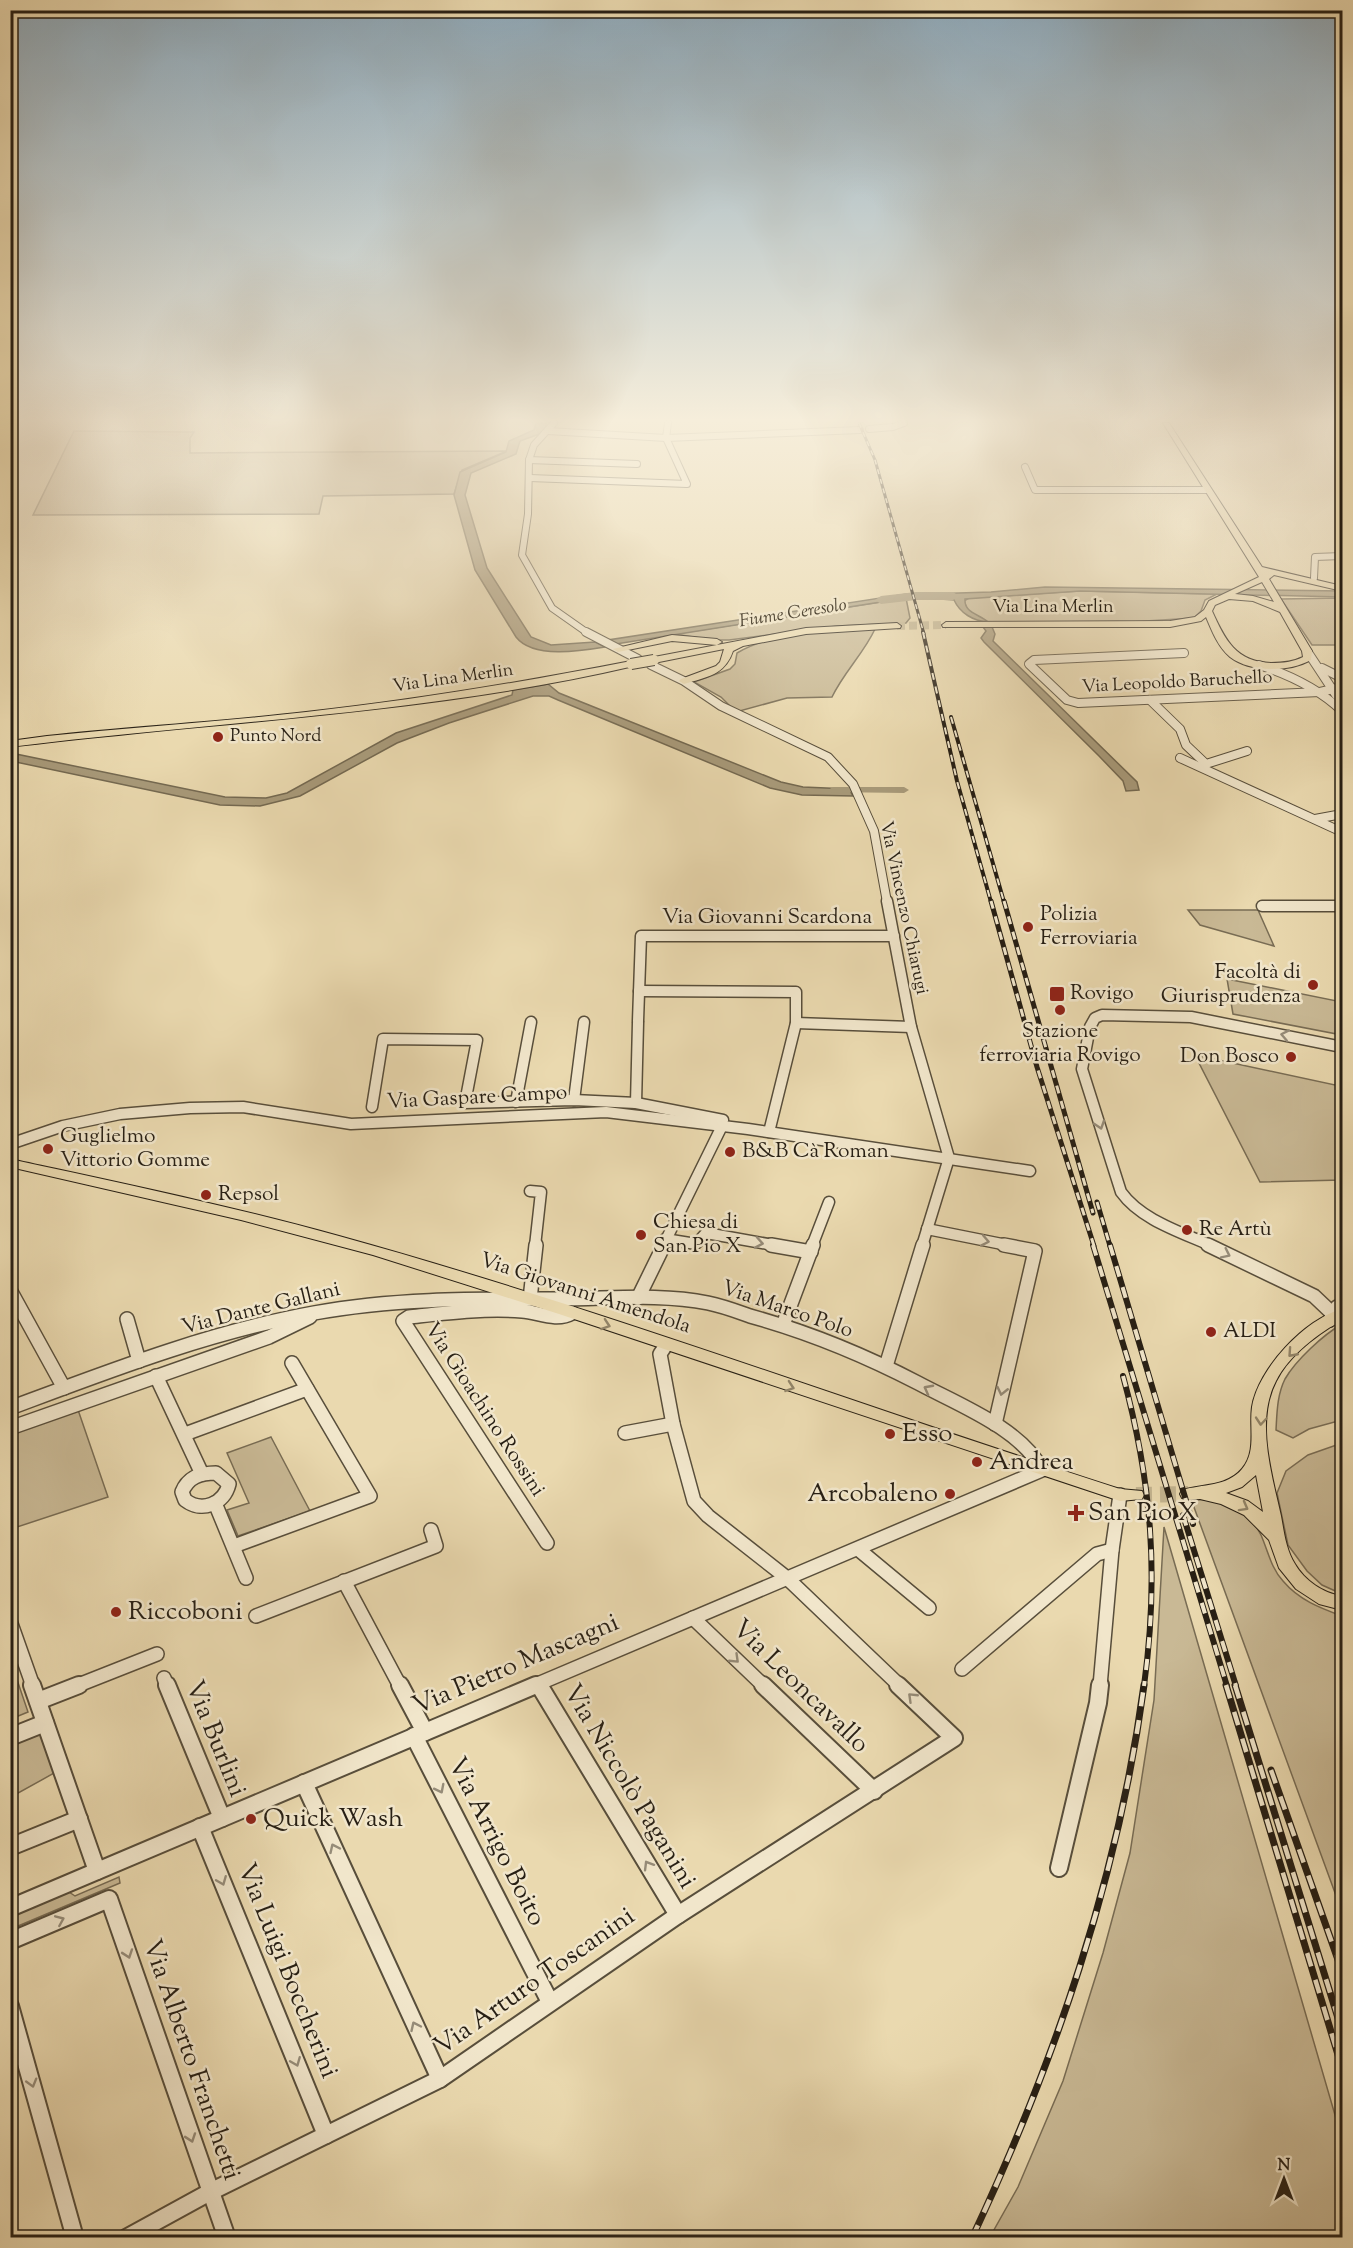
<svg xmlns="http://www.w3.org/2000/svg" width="1353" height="2248" viewBox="0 0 1353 2248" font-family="'Sorts Mill Goudy',serif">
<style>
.green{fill:#c9b995;stroke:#786c54;stroke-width:1.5}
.water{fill:#a89a7a;stroke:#746951;stroke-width:1.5}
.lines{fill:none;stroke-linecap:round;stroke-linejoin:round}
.canal{fill:#a89a7a;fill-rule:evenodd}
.river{fill:#a89a7a;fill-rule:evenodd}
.major-tunnel-far1{stroke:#c3b490;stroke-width:8;stroke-dasharray:8 4;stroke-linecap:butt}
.major-tunnel{stroke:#c3b490;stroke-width:16;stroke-dasharray:16 8;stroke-linecap:butt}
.minor-far4-casing{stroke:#584e3b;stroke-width:8}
.minor-far3-casing{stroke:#584e3b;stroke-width:10}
.minor-far2-casing{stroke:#584e3b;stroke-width:13}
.minor-far1-casing{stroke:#584e3b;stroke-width:16}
.minor-casing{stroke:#584e3b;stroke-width:20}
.major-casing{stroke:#271f14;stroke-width:2}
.minor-far4{stroke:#f1e6cb;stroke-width:6}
.minor-far3{stroke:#f1e6cb;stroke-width:8}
.minor-far2{stroke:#f1e6cb;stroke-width:10}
.minor-far1{stroke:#f1e6cb;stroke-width:13}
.minor{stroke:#f1e6cb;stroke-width:16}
.major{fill:#ead9af;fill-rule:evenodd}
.rail-far4-casing{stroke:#271f14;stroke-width:3}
.rail-far3-casing{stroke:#271f14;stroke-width:4}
.rail-far2-casing{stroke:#271f14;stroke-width:5}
.rail-far1-casing{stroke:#271f14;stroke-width:6}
.rail-casing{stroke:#271f14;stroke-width:7}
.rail-far4{stroke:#f1e6cb;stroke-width:1.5;stroke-dasharray:5;stroke-linecap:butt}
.rail-far3{stroke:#f1e6cb;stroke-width:2;stroke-dasharray:7;stroke-linecap:butt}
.rail-far2{stroke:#f1e6cb;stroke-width:3;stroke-dasharray:8;stroke-linecap:butt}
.rail-far1{stroke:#f1e6cb;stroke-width:4;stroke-dasharray:11;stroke-linecap:butt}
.rail{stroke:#f1e6cb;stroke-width:4.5;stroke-dasharray:14;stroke-linecap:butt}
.major-bridge-casing{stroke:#271f14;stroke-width:12;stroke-linecap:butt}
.major-bridge{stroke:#ead9af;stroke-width:10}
.oneway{stroke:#968c79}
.oneway2{stroke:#928569}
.poi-dot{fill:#8f2418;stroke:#f1e6cb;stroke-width:2}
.labels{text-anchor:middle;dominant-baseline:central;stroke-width:5;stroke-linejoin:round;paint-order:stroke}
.far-street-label{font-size:18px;fill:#271f14;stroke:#f1e6cb}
.far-water-label{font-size:18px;font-style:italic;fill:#544a38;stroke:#f1e6cb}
.far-poi-label{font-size:18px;fill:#271f14;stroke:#f1e6cb;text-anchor:start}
.poi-label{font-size:21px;fill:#271f14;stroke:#f1e6cb;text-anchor:start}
.street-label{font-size:21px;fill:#271f14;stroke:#f1e6cb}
.near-poi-label{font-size:26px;fill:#271f14;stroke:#f1e6cb;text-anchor:start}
.near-street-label{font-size:26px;fill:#271f14;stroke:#f1e6cb}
</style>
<rect width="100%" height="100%" fill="#ead9af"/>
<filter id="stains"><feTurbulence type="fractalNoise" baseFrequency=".00333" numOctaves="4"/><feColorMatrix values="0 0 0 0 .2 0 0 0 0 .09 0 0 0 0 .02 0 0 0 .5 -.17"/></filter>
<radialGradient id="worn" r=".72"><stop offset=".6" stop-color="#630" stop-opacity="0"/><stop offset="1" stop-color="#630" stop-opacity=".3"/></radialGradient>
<g class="green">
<polygon points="74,431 194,432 190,438 190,453 507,451 462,470 454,494 323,496 319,514 33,515"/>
<polygon points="1080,591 1217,594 1205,600 1201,611 1194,618 1113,623 988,622 968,611 964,601 969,598"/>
<polygon points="906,598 910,618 906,623 837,626 729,640 712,640 675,634"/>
<polygon points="1342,598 1342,645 1312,645 1281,599"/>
<path d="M875,629C864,653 844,672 832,697L787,698L736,712L721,697L694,682L730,669L735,664L737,653C776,630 831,631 875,629Z"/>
<polygon points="1188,910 1258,910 1274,946 1200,925"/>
<polygon points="1227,979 1342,1002 1342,1035 1233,1014"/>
<polygon points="1200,1056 1340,1086 1337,1126 1342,1136 1342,1180 1260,1182 1199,1063"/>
<path d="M1342,1324V1420L1309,1429L1293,1438L1276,1430C1277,1413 1277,1395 1285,1379C1296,1360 1323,1335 1342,1324Z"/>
<polygon points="76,1404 108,1497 11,1529 11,1428"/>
<polygon points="271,1437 310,1511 238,1536 227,1510 249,1503 227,1453"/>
<polygon points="1342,1443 1342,1594 1322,1585 1307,1571 1288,1545 1277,1493 1286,1471 1308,1455"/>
<path d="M1191,1499C1219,1499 1248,1508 1261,1535C1268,1551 1271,1568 1283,1581C1299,1600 1320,1608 1342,1616V1912Z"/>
<polygon points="1164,1527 1342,2139 1342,2237 990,2237 1018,2187 1063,2081 1103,1953 1130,1853 1154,1700"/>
<polygon points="11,1662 28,1712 11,1719 10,1719"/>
<polygon points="41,1730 56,1772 11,1797 11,1742"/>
<polygon points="119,1877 120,1883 11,1929 11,1916 69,1892 75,1896"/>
</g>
<g class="water">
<path d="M536,423H546V426L548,427L542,433L520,441L516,454L471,473L465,495L487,568L531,637L551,645L595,642L605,647C581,651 533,659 516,637L475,570L454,495L460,472L506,452L509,441L534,430Z"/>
<path d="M1045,587L1342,591V597L1080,591L965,599C964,613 979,614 988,622C973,621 960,613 954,600L927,598L926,594L991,592Z"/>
<polygon points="906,594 906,598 616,644 608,640"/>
<polygon points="983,627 992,627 995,634 993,641 1137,782 1139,790 1126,791 1123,781 1099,756 984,642 981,638 986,631"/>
<polygon points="548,684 559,693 781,782 803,787 849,789 853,796 802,795 770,788 558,700 549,696 533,696 449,723 397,743 300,796 260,806 220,805 11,761 11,753 225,797 266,798 287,793 396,733 512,695 513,690"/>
</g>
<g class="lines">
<polygon class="canal" points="833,787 904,787 909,790 904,793 830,792 828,790"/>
<polygon class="river" points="916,592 953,592 959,596 953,600 916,600 881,604 875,600 881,596"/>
<polyline class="major-tunnel-far1" points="897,626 946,625"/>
<polyline class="major-tunnel" points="1136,1495 1188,1494"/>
<defs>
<g id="minor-far4">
<polyline points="554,423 534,445 529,460 528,514 522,555 552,608 589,634"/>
<polyline points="869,429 893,427 904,423"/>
<polyline points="548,431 666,438 860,430"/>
<polyline points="666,438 668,423"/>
<polyline points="529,460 637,464"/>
<polyline points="1025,467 1035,490 1207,490"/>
<polyline points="530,478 687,484 666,438"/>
<polyline points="1314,578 1315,557 1342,556"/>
</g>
<g id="minor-far3">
<polyline points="586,632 638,659"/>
<polyline points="1307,651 1336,695"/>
<polyline points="1184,653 1034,660 1029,664 1067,700 1078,703 1320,692 1342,687"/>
<polyline points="651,665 684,681 721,706 828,757 853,784 874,831 887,902"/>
<path d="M1259,665C1290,675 1318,688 1342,711"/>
<polyline points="1322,668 1342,678"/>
<polyline points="1150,700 1180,729 1186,745 1206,764 1247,751"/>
<polyline points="1180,758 1342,832"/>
<polyline points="1315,819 1342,814"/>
</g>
<g id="minor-far2">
<polyline points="887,901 911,1027 949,1158"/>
<polyline points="1262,906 1342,906"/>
<polyline points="639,991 796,992 796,1023 769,1132"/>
<polyline points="638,1021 641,936 894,936"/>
<polyline points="796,1023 911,1027"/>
<polyline points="574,1100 584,1022"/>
<polyline points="516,1102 531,1022"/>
<polyline points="636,1103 638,1023"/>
<polyline points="372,1107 383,1039 477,1040 465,1103 574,1100 636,1103 723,1120"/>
<polyline points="10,1144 63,1126 120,1114 190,1108 243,1107 351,1124 606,1112 748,1129 1030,1171"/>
<polyline points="530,1191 541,1192 535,1246"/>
<polyline points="927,1229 1012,1246"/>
<polyline points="665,1239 696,1244 706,1233 779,1246"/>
<polyline points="663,1246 722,1126"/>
<polyline points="812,1246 829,1202"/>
<polyline points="922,1246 949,1158"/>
<path d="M1212,1246C1181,1232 1141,1220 1121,1192L1082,1069L1090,1027L1095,1018L1102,1015L1191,1017L1342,1047"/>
</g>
<g id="minor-far1">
<polyline points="771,1245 811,1252"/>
<polyline points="1208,1245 1314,1296 1333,1314"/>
<polyline points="10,1290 64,1388"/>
<polyline points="638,1298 664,1245"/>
<polyline points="530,1299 536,1245"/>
<polyline points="127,1319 139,1361"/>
<polyline points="1330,1320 1337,1307 1342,1305"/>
<polyline points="783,1325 813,1245"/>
<polyline points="666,1345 660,1354 673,1424 694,1501 708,1516 787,1578 900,1686"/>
<polyline points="886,1366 923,1245"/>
<polyline points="156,1376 202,1474"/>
<path d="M10,1408C109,1371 209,1332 314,1313C395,1298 478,1299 560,1299C609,1299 660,1293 708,1303C723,1306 736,1311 750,1316C808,1332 864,1355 918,1383C957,1404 1022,1429 1042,1470L533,1686"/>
<polyline points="995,1424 1035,1251 1004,1245"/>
<polyline points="10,1428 269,1337 310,1317"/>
<polyline points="625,1433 673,1424"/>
<polyline points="185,1434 307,1389"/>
<path d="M216,1473L229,1484C224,1504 202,1513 185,1500L182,1492C188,1477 200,1473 216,1473Z"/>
<polyline points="215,1503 246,1578"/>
<path d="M547,1543L403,1321L409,1317C446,1313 484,1308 522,1311C538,1312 556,1322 572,1313"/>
<polyline points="234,1546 370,1496 292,1363"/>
<polyline points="858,1549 929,1608"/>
<polyline points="344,1581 400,1686"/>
<polyline points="256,1616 436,1546 431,1530"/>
<polyline points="693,1618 764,1686"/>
<polyline points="10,1621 33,1686"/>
<polyline points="962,1669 1097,1554 1112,1550"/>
<polyline points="164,1678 167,1686"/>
<polyline points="539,1684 540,1686"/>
<polyline points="76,1686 157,1654"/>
<polyline points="1100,1686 1112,1550 1120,1495"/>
</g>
<g id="minor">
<polyline points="32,1685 97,1871"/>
<polyline points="167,1685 222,1818"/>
<polyline points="400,1685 425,1732"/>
<polyline points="539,1685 678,1915"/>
<polyline points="763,1685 874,1791"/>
<polyline points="38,1701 79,1685"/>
<polyline points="414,1736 550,2002"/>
<polyline points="10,1737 45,1723"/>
<polyline points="304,1783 440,2079"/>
<polyline points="200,1827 326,2135"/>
<polyline points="10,1847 79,1819"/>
<polyline points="1059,1868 1098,1703 1100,1685"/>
<polyline points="10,1908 536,1685"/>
<polyline points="10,1941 109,1899 227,2238"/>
<polyline points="10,2006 75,2238"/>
<polyline points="126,2238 210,2192 440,2079 678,1915 954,1738 898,1685"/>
</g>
<g id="major">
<path d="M1163,423H1169L1262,567L1342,586V591L1274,575L1269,579L1312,651L1311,660C1289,672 1251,673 1230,657C1218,647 1212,631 1206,617L1201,621L1170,627H943L942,625L946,622L1170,621L1195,617L1204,610L1209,601L1259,577ZM1262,582L1274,602L1253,596L1235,594ZM1229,599L1253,601L1280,612L1302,651L1303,657C1293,662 1283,663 1271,663C1236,662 1225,640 1212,611L1215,605Z"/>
<path d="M897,623L901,626L900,628L806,634L743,646L733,651C725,675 707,677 684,684L679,681L681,679L716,666L720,662L724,649L654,663L649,660L654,657L806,628Z"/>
<polygon points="672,635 717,639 722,642 717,645 672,641 618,652 613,649"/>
<path d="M631,661L634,662V666C429,714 218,721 10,747V741L47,736C133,727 220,722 306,712C415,700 523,682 631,661Z"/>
<path d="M10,1159C120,1183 231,1206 339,1236C603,1309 860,1406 1120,1489L1142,1491L1144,1495L1142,1499L1120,1501L559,1314L373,1255L241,1220L10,1167Z"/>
<path d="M1342,1309V1320C1318,1334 1289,1355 1276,1381C1255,1421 1272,1475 1281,1516C1284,1532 1286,1550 1295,1564C1305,1581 1323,1593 1342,1596V1610L1319,1604L1296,1589L1279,1568L1269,1540L1244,1515L1221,1504L1200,1499L1188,1500L1182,1498L1180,1494L1182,1490C1202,1484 1227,1487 1242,1469C1257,1451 1249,1428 1252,1407C1258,1369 1305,1319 1342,1309ZM1256,1475L1263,1512L1248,1501L1226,1493L1242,1487Z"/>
</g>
</defs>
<use href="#minor-far4" class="minor-far4-casing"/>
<use href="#minor-far3" class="minor-far3-casing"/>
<use href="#minor-far2" class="minor-far2-casing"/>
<use href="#minor-far1" class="minor-far1-casing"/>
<use href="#minor" class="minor-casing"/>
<use href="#major" class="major-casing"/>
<use href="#minor-far4" class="minor-far4"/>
<use href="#minor-far3" class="minor-far3"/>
<use href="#minor-far2" class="minor-far2"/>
<use href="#minor-far1" class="minor-far1"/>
<use href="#minor" class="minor"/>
<use href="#major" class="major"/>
<defs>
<polyline id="rail-far4" points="859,423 875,460 924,634"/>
<g id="rail-far3">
<polyline points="923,632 957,781 991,902"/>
<polyline points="951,717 1004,902"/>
</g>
<g id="rail-far2">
<polyline points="991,901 1037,1067 1094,1246"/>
<polyline points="1004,901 1093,1213"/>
<polyline points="1097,1202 1110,1246"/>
</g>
<g id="rail-far1">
<polyline points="1093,1245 1227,1686"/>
<polyline points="1110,1245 1193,1524"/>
<path d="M1123,1376C1152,1483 1159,1576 1144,1686"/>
<polyline points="1183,1515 1236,1686"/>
</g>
<g id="rail">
<polyline points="1226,1685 1342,2068"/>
<polyline points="1235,1685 1342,2031"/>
<polyline points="1271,1770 1342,1971"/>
<path d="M972,2238C1055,2061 1118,1879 1144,1685"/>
</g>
</defs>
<use href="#rail-far4" class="rail-far4-casing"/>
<use href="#rail-far3" class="rail-far3-casing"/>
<use href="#rail-far2" class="rail-far2-casing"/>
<use href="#rail-far1" class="rail-far1-casing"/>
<use href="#rail" class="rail-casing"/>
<use href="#rail-far4" class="rail-far4"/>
<use href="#rail-far3" class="rail-far3"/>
<use href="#rail-far2" class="rail-far2"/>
<use href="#rail-far1" class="rail-far1"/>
<use href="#rail" class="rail"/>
<defs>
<polyline id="major-bridge" points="631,664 654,660"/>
</defs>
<use href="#major-bridge" class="major-bridge-casing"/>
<use href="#major-bridge" class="major-bridge"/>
</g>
<defs><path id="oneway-chevron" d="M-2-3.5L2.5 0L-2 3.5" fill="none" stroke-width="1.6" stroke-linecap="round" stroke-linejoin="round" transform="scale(1.5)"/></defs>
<g class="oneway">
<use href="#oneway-chevron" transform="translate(1285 1035) rotate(-169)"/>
<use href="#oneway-chevron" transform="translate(1100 1125) rotate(72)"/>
<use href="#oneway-chevron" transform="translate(985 1241) rotate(11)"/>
<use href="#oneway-chevron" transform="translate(759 1243) rotate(10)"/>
<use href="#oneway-chevron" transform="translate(1226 1254) rotate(26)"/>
<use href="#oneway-chevron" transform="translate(928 1389) rotate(-152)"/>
<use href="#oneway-chevron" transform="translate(1002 1391) rotate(103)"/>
<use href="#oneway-chevron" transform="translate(735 1659) rotate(44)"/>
<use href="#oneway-chevron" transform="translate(912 1697) rotate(-136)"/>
<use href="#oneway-chevron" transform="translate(440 1789) rotate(63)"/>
<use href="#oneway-chevron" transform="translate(334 1848) rotate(-115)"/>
<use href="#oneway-chevron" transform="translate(648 1865) rotate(-121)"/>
<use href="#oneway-chevron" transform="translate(222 1881) rotate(68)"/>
<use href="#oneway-chevron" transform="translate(60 1920) rotate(-23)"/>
<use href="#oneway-chevron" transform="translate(128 1954) rotate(71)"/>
<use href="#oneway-chevron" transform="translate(415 2026) rotate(-115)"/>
<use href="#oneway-chevron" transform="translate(296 2062) rotate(68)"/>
<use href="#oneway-chevron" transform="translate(32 2083) rotate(74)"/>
<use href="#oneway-chevron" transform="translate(191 2138) rotate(71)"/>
</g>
<g class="oneway2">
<use href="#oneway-chevron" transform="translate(606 1325) rotate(19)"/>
<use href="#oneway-chevron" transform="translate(1292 1353) rotate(132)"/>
<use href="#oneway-chevron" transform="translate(790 1387) rotate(19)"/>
<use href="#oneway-chevron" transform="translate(1261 1421) rotate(95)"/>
<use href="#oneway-chevron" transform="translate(1244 1507) rotate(29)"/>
</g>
<linearGradient id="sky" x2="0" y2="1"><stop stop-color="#8eaabc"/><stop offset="0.57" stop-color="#f6eedb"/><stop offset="1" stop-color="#f6eedb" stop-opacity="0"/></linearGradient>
<rect width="1353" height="737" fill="url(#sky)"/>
<g class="poi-dot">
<circle cx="218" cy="737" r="6"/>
<circle cx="1028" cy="927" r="6"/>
<circle cx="1313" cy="985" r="6"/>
<rect x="1049" y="986" width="16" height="16" rx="3"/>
<circle cx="1060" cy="1010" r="6"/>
<circle cx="1291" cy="1057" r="6"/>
<circle cx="48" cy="1149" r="6"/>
<circle cx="730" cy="1152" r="6"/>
<circle cx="206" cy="1195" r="6"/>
<circle cx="1187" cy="1230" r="6"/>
<circle cx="641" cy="1235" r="6"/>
<circle cx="1211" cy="1332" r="6"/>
<circle cx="890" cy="1434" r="6"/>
<circle cx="977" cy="1462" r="6"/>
<circle cx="950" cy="1494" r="6"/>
<path d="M1073 1504h6v6h6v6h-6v6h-6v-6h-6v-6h6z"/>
<circle cx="116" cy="1612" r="6"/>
<circle cx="251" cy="1819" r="6"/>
</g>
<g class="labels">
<g class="far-street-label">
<text x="1053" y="608">Via Lina Merlin</text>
<text transform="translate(453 679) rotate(-8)">Via Lina Merlin</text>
<text transform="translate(1177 683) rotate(-3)">Via Leopoldo Baruchello</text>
<text transform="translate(903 908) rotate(78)">Via Vincenzo Chiarugi</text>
</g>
<g class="far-water-label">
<text transform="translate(793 614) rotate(-9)">Fiume Ceresolo</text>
</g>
<g class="far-poi-label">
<text x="230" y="737">Punto Nord</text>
</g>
<g class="poi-label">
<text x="1040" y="915">Polizia<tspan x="1040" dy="24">Ferroviaria</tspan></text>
<text x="1301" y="973" text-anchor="end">Facoltà di<tspan x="1301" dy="24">Giurisprudenza</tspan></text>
<text x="1070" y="994">Rovigo</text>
<text x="1060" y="1032" text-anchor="middle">Stazione<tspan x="1060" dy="24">ferroviaria Rovigo</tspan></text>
<text x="1279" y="1057" text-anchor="end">Don Bosco</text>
<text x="60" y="1137">Guglielmo<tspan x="60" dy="24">Vittorio Gomme</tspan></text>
<text x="742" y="1152">B&amp;B Cà Roman</text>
<text x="218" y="1195">Repsol</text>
<text x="653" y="1223">Chiesa di<tspan x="653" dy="24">San Pio X</tspan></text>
<text x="1199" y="1230">Re Artù</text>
<text x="1223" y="1332">ALDI</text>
</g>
<g class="street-label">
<text x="767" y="918">Via Giovanni Scardona</text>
<text transform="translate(477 1098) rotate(-3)">Via Gaspare Campo</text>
<text transform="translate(585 1294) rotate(18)">Via Giovanni Amendola</text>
<text transform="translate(261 1309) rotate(-14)">Via Dante Gallani</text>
<text transform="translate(787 1310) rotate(19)">Via Marco Polo</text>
<text transform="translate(484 1410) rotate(57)">Via Gioachino Rossini</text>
</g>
<g class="near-poi-label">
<text x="902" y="1434">Esso</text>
<text x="989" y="1462">Andrea</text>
<text x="938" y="1494" text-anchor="end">Arcobaleno</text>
<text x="1088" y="1513">San Pio X</text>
<text x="128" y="1612">Riccoboni</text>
<text x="263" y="1819">Quick Wash</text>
</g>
<g class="near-street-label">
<text transform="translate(516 1665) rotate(-23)">Via Pietro Mascagni</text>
<text transform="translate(800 1687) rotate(44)">Via Leoncavallo</text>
<text transform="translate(215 1739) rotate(68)">Via Burlini</text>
<text transform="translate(629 1787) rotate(59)">Via Niccolò Paganini</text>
<text transform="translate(496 1842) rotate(63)">Via Arrigo Boito</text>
<text transform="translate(287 1971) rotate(68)">Via Luigi Boccherini</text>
<text transform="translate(535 1982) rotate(-35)">Via Arturo Toscanini</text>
<text transform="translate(191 2060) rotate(71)">Via Alberto Franchetti</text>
</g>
</g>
<rect width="1353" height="2248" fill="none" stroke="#ead9af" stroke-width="36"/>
<rect x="12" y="12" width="1329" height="2224" fill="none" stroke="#271f14" stroke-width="3"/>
<rect x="18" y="18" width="1317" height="2212" fill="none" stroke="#271f14" stroke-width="1.5"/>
<g transform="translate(1284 2179)" stroke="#f1e6cb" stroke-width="4.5" paint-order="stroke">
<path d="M0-4.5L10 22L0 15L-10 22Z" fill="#271f14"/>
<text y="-9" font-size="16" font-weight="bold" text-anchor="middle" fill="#271f14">N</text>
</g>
<rect width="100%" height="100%" filter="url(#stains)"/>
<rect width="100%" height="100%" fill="url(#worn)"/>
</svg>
